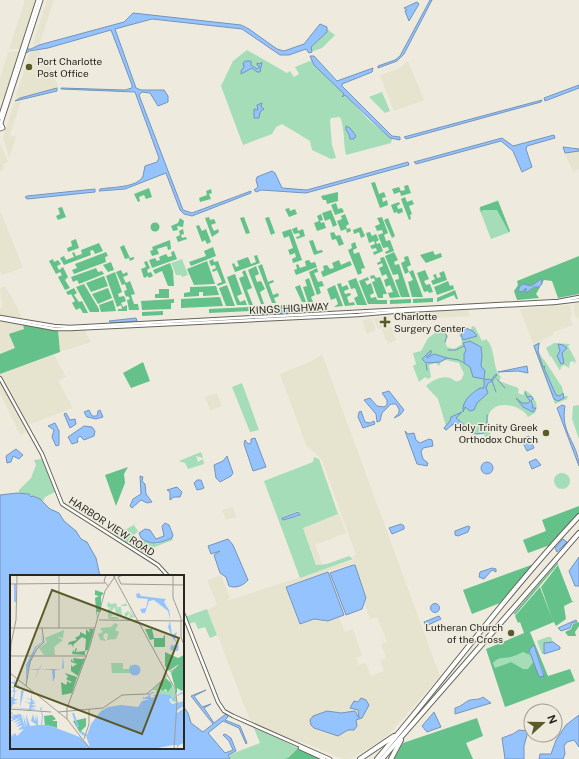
<svg xmlns="http://www.w3.org/2000/svg" width="579" height="759" viewBox="0 0 579 759" font-family="'Public Sans',sans-serif">
<style>
.built{fill:#e6e3ce;fill-rule:evenodd}
.green{fill:#a5ddb8;fill-rule:evenodd}
.forest{fill:#63c189;fill-rule:evenodd}
.water{fill:#94c3fe;stroke:#7494bc}
.lines{fill:none;stroke-linecap:round;stroke-linejoin:round}
.stream{stroke:#7494bc;stroke-width:1}
.secondary-casing{stroke:#67655a;stroke-width:4.5}
.primary-casing{stroke:#67655a;stroke-width:5}
.highway-casing{stroke:#67655a;stroke-width:6}
.secondary{stroke:#fff;stroke-width:2.5}
.primary{stroke:#fff;stroke-width:3}
.highway{stroke:#fff;stroke-width:4}
.poi-dot{fill:#5a5b29;stroke:#eeebde;stroke-width:1.5}
.labels{text-anchor:middle;dominant-baseline:central;stroke-width:3;stroke-linejoin:round;paint-order:stroke}
.poi-label{font-size:10px;fill:#282823;stroke:#eeebde;text-anchor:start}
.street-label{font-size:10px;fill:#282823;stroke:#eeebde}
.inset-river{fill:none;stroke:#94c3fe;stroke-width:2}
.inset-road{fill:none;stroke:#9f9d93;stroke-width:1}
.view{fill:#5a5b29;fill-opacity:0.15;stroke:#5a5b29;stroke-width:2}
.inset-edge{fill:none;stroke:#282823;stroke-width:2}
</style>
<rect width="100%" height="100%" fill="#eeebde"/>
<g class="built">
<polygon points="25,0 36,0 21,49 9,49"/>
<polygon points="47,0 54,0 40,43 36,45 33,44"/>
<polygon points="39,49 41,58 49,63 59,89 57,88 15,99 30,52"/>
<polygon points="20,51 3,99 0,100 0,78 8,52"/>
<polygon points="408,61 424,100 394,111 380,75 398,69"/>
<polygon points="21,101 10,135 16,137 9,158 3,138 14,103"/>
<polygon points="0,143 8,162 3,164 4,169 0,171"/>
<polygon points="572,151 579,151 579,169 573,172 565,154"/>
<polygon points="0,212 1,212 23,268 2,275 0,271"/>
<polygon points="5,286 11,296 22,317 17,319 0,316 0,308 2,307 0,288"/>
<polygon points="579,303 579,319 575,316 573,305"/>
<polygon points="570,305 572,316 570,317 573,325 553,332 553,335 533,344 520,309"/>
<polygon points="468,310 470,316 436,318 422,323 419,316 430,312"/>
<polygon points="388,317 390,325 378,329 373,318"/>
<polygon points="372,319 376,330 367,334 362,320"/>
<polygon points="0,320 23,324 25,329 15,348 0,354"/>
<polygon points="391,326 396,340 388,344 387,342 391,341 386,341 382,329"/>
<polygon points="84,329 91,342 60,352 58,330"/>
<path d="M322,354L440,676L392,731L381,741L350,759H342L303,742H294L251,723L208,610L217,604L207,580L221,575L230,598L226,601L351,561L354,559L353,556L356,555L322,460L306,445L280,374L314,360ZM354,563L367,599L365,605L370,619L377,617L387,642L381,644L386,658L380,661L384,671L371,676L366,663L359,665L356,658L362,655L353,629L345,632L339,617L328,622L314,620L299,625L285,586Z"/>
<polygon points="54,355 66,377 58,381 73,408 28,425 0,374"/>
<polygon points="0,381 27,432 20,435 0,393"/>
<polygon points="217,393 222,407 210,410 205,397"/>
<polygon points="233,507 236,517 226,520 222,510"/>
<polygon points="339,514 346,533 315,545 322,564 317,565 303,528"/>
</g>
<g class="green">
<polygon points="327,29 335,35 322,48 311,52 311,47 327,32"/>
<path d="M247,50L287,73L290,71L294,77L299,74L295,67L312,60L344,94L342,97L345,95L347,97L370,121L392,139L391,143L346,155C343,142 345,128 340,117L331,118L330,121L332,145L336,158L331,159L312,150L310,141L282,124L276,127L272,134L243,145L221,86L233,61Z"/>
<polygon points="382,92 390,111 385,113 369,97"/>
<polygon points="498,200 510,232 491,239 479,208"/>
<polygon points="182,259 188,275 182,277 181,275 176,275 171,263"/>
<path d="M472,326L475,327L482,341L486,339C497,350 491,366 501,377L499,381L516,387L519,389L518,393L523,395L525,390C533,395 540,403 535,413L528,417C520,401 476,396 491,435L485,437L484,434L472,435C467,422 454,421 446,431L443,428L446,426L438,399L426,386C431,381 442,375 450,378C455,380 455,383 461,380L464,374L459,363L446,360L441,362L439,366L436,363L429,365L431,377L428,379L425,377L419,382L413,366L416,364L413,353L421,351L428,338L435,333L438,328L448,336L445,341L447,347L454,349L462,344L461,337L459,336L464,328L471,330Z"/>
<path d="M541,342C536,349 539,354 545,361L548,359L545,361L562,387L564,396H568L567,399L555,404L533,345Z"/>
<polygon points="554,343 570,344 568,346 576,361 574,364 574,361 570,362 569,368 564,365 561,367 560,371 551,356 548,358 550,356 546,348"/>
<polygon points="242,383 259,430 250,432 232,387"/>
<polygon points="579,405 579,439 572,419 573,406"/>
<polygon points="201,452 203,458 196,456 198,462 203,459 204,464 188,469 185,463 179,461"/>
<path d="M314,457L319,459L338,514L303,528L316,565L327,564L349,556L353,559L300,578L264,481L313,462ZM298,511L300,516L282,520V517Z"/>
<polygon points="42,459 55,492 45,497 43,501 33,496 31,497 30,494 19,493 19,490 31,478 36,465 34,460"/>
<circle cx="562" cy="481" r="8"/>
<polygon points="142,520 134,525 138,531 132,537 134,541 137,543 142,539 157,544 172,538 173,540 139,553 113,537"/>
<polygon points="207,609 217,635 210,638 205,627 198,629 195,622 188,624 185,617"/>
<polygon points="547,637 551,637 553,642 544,644 544,654 542,654 537,641"/>
<path d="M523,652L532,656L534,660L532,665L529,669L495,668L493,663C499,656 503,659 511,657C515,656 519,654 523,652Z"/>
<polygon points="253,726 298,748 288,758 283,759 230,759 229,755 260,743"/>
</g>
<g class="forest">
<polygon points="375,182 379,194 384,192 386,197 382,198 383,202 387,200 388,205 380,208 371,183"/>
<polygon points="408,185 411,193 401,196 400,192 394,194 392,189 399,187 401,191 405,190 404,186"/>
<polygon points="149,188 152,197 146,199 144,195 139,197 140,201 138,202 134,194"/>
<polygon points="211,189 212,193 209,194 211,199 200,202 199,198 207,195 206,191"/>
<polygon points="338,192 338,201 327,204 326,200 323,200 321,196"/>
<polygon points="405,197 407,202 412,200 414,204 409,206 412,214 410,215 411,219 409,220 401,199"/>
<polygon points="498,201 510,231 509,232 497,210 483,210 481,212 480,207"/>
<polygon points="399,202 400,204 397,206 398,209 402,208 403,212 398,214 397,212 394,213 391,205"/>
<polygon points="336,203 338,209 342,208 344,212 335,215 331,205"/>
<polygon points="62,207 66,217 58,220 56,216 60,214 58,208"/>
<polygon points="289,208 290,211 295,209 297,214 289,217 285,209"/>
<polygon points="331,210 337,225 333,227 330,219 325,221 322,213"/>
<polygon points="321,214 323,220 320,221 321,223 324,222 326,228 317,231 314,223 319,221 317,216"/>
<polygon points="345,214 349,224 346,226 347,229 350,228 351,231 347,233 346,229 341,231 337,221 342,219 341,216"/>
<polygon points="209,217 210,220 214,219 216,223 211,225 214,231 218,229 219,232 212,237 205,218"/>
<polygon points="244,217 250,233 246,234 240,218"/>
<polygon points="269,217 275,233 271,235 265,218"/>
<polygon points="382,217 388,233 384,235 386,241 390,240 394,251 386,254 385,252 389,250 388,247 383,248 378,235 383,233 382,230 377,231 375,226 380,224 377,218"/>
<polygon points="180,218 184,221 183,227 177,226 178,230 173,231 171,226 178,223"/>
<polygon points="388,218 395,236 392,238 384,220"/>
<circle cx="155" cy="227" r="4.5"/>
<polygon points="199,225 202,231 206,229 211,242 207,244 205,240 202,242 196,226"/>
<polygon points="297,227 298,231 303,229 305,236 297,239 296,237 300,236 299,233 294,234 292,229"/>
<polygon points="361,227 365,236 361,238 359,232 354,234 353,230"/>
<polygon points="183,229 184,234 181,235 182,238 186,237 187,239 178,242 176,237 180,235 179,231"/>
<polygon points="291,229 302,260 293,263 292,259 296,257 295,253 290,255 288,250 293,248 289,236 284,238 282,232"/>
<polygon points="334,232 336,236 340,235 344,244 339,246 336,239 332,240 330,233"/>
<polygon points="370,232 372,236 376,234 379,240 376,242 377,244 380,243 383,251 374,255 373,252 377,251 376,248 372,249 370,246 375,244 374,241 369,243 366,233"/>
<polygon points="76,239 79,248 68,252 67,248 72,246 71,241"/>
<polygon points="170,240 171,249 168,250 167,246 157,249 159,254 152,256 150,251 153,250 152,247"/>
<polygon points="313,240 317,251 322,250 323,252 314,255 309,241"/>
<polygon points="355,242 357,248 353,250 354,254 359,252 365,268 361,269 362,273 358,275 348,250 352,248 351,244"/>
<polygon points="99,243 103,251 95,254 93,250 90,251 91,255 64,265 60,258 64,256 66,260 74,257 72,253 74,252 76,256 82,254 81,250"/>
<polygon points="124,245 130,258 134,257 134,259 130,261 129,258 125,259 120,247"/>
<polygon points="213,247 216,256 191,266 189,262 206,256 204,251"/>
<polygon points="174,251 177,259 152,268 149,260 155,258 157,261 160,260 159,257 166,254 168,257 172,256 171,252"/>
<polygon points="433,251 435,255 441,253 442,257 426,263 420,255"/>
<polygon points="106,252 108,256 105,257 106,262 74,274 72,270 77,268 75,264"/>
<polygon points="394,252 398,260 394,262 395,265 399,264 410,297 401,297 395,280 399,279 398,274 393,275 385,256"/>
<polygon points="257,255 260,263 235,272 232,264 234,263 236,267 239,266 237,261 248,257 251,264 256,262 254,256"/>
<polygon points="408,256 411,265 407,267 409,272 405,274 401,263 405,261 404,257"/>
<path d="M579,256V294L558,298L552,281L544,280L536,294L539,298L517,300L514,291L518,285L517,281ZM541,279L542,283L539,287C533,286 531,291 525,292L527,290L525,288L521,292L518,291L520,286L523,284L531,286Z"/>
<polygon points="384,257 400,297 390,298 388,293 393,292 390,285 386,287 384,280 388,278 386,274 382,276 379,268 383,266 382,263 378,265 377,263 381,261 380,258"/>
<polygon points="53,259 54,262 58,260 61,264 57,266 59,270 63,267 68,277 65,280 70,288 65,290 58,277 62,275 60,272 56,274 49,261"/>
<polygon points="213,259 214,262 218,261 226,283 218,286 217,284 222,282 217,270 213,272 212,270 216,268 215,265 211,266 209,261"/>
<polygon points="309,260 311,263 315,262 317,267 296,275 294,270 297,269 296,265 298,264 300,268 306,266 305,261"/>
<polygon points="339,260 341,265 350,261 352,265 323,277 321,272 324,270 323,266 327,265 330,269 334,268 332,263"/>
<polygon points="147,261 150,268 147,270 148,273 151,272 153,276 149,278 148,276 144,278 141,269 146,267 144,262"/>
<polygon points="207,261 215,284 194,285 187,269"/>
<polygon points="111,262 114,270 108,272 103,265"/>
<polygon points="170,263 173,271 174,286 168,286 162,271 155,274 153,270"/>
<polygon points="262,264 268,282 273,280 274,282 269,284 273,295 278,293 279,296 274,298 276,303 272,303 258,266"/>
<polygon points="256,266 259,274 255,276 257,282 261,281 265,289 260,292 264,304 261,304 248,270"/>
<polygon points="96,268 98,272 102,271 104,274 79,284 77,280 73,282 71,277"/>
<polygon points="317,268 318,272 314,273 318,282 322,281 324,286 319,287 321,293 317,295 309,272"/>
<polygon points="121,270 123,274 127,272 128,275 123,277 126,283 130,281 135,294 131,295 134,304 138,304 139,310 129,310 127,300 130,299 128,296 126,297 124,291 127,290 125,284 122,285 116,272"/>
<polygon points="245,270 252,288 247,290 253,305 249,305 239,278 244,276 242,272"/>
<polygon points="413,270 423,297 412,297 408,282 413,280 409,272"/>
<polygon points="425,270 429,279 424,281 426,285 430,284 433,292 429,293 428,291 424,292 417,273"/>
<polygon points="444,271 447,280 433,285 431,281 435,279 433,275 436,274 437,278 441,277 439,273"/>
<polygon points="115,272 122,292 118,294 119,297 124,296 126,301 121,303 123,307 127,305 127,311 118,311 118,309 122,309 121,305 117,307 106,276"/>
<polygon points="235,274 242,294 237,296 240,302 245,300 247,305 237,305 227,277"/>
<polygon points="374,275 376,278 380,277 387,294 383,294 383,298 378,298 372,282 375,281 374,278 371,279 370,276"/>
<polygon points="104,276 108,286 91,292 86,283"/>
<polygon points="368,277 369,280 365,281 367,285 371,283 374,293 370,295 371,298 376,297 377,300 387,300 387,304 368,304 359,281"/>
<polygon points="309,278 315,295 311,297 313,302 308,302 303,287 307,286 305,280"/>
<polygon points="356,278 367,305 357,305 354,298 358,296 355,288 351,289 348,281"/>
<polygon points="448,281 450,286 453,285 454,289 437,295 434,287"/>
<polygon points="341,283 342,287 347,285 349,289 344,291 345,294 350,293 351,295 347,297 349,303 354,302 355,305 345,306 337,284"/>
<polygon points="84,284 99,309 99,312 90,312 76,287"/>
<polygon points="227,285 235,306 226,306 219,288"/>
<polygon points="300,285 306,302 302,302 295,287"/>
<polygon points="335,285 343,306 334,307 338,304 336,298 331,300 327,289"/>
<polygon points="216,286 219,295 203,296 203,292 199,292 199,296 184,297 184,293 190,292 190,287"/>
<polygon points="74,288 77,293 74,295 79,302 82,301 88,313 83,313 80,308 76,310 72,303 75,301 71,294 68,295 66,292"/>
<polygon points="108,288 112,298 98,304 92,294"/>
<polygon points="159,289 169,289 169,298 155,298 155,294 159,294"/>
<polygon points="455,290 458,299 456,299 454,295 437,302 437,298"/>
<polygon points="220,297 223,306 181,308 181,299"/>
<polygon points="433,298 433,302 413,303 413,299"/>
<polygon points="174,299 174,303 171,303 171,309 142,310 141,301"/>
<polygon points="411,299 411,303 390,304 390,300"/>
<polygon points="113,300 116,311 101,312 99,305"/>
<polygon points="289,305 289,309 209,313 209,309"/>
<polygon points="163,311 163,315 142,316 142,312"/>
<polygon points="23,324 58,330 60,352 0,374 0,354 15,348 9,334 24,329"/>
<polygon points="143,362 150,381 131,388 123,373"/>
<polygon points="128,467 124,474 125,483 116,506 105,475"/>
<polygon points="579,506 579,513 550,545 528,553 523,540 546,531 542,520"/>
<polygon points="558,562 558,564 515,615 514,613"/>
<polygon points="534,564 500,603 472,614 463,590"/>
<path d="M558,565L572,601H574L564,606L566,619L556,626L554,622L530,632L548,676L570,669L575,681L505,707L486,649L524,633L520,622L518,623L515,616L540,587L553,621L541,587ZM534,645L544,674L534,661L528,669H523L511,662L495,668L493,663C499,656 503,659 511,657C515,656 519,654 523,652L532,656L529,653Z"/>
<polygon points="579,622 579,626 575,632 576,636 568,636 565,632 571,629 573,624"/>
<polygon points="477,718 483,736 466,743 473,759 394,759 403,743"/>
<polygon points="298,748 320,759 283,759 288,758"/>
</g>
<g class="water">
<polygon points="430,0 432,0 404,54 397,61 378,68 378,66 395,60 400,56"/>
<polygon points="417,2 419,4 409,21 405,11 407,10 404,8"/>
<path d="M133,13L241,25L249,29L277,49L284,51L304,44L320,24L327,27V32L311,47L312,52L309,53L306,49L289,55H280L242,29L152,19L115,29L136,88L141,90H164L168,96V102L158,106L150,93L142,92L139,95L183,210L192,213L251,191V193L192,216L184,214L180,210L166,173L125,189L99,191L100,189C110,187 138,188 143,176C144,173 144,169 145,166L157,162L159,158L135,92L61,89V88L125,90L132,88V85L111,30L48,48L29,51L27,53L26,51V49H31L39,45L124,22Z"/>
<polygon points="310,56 314,56 337,81 373,68 372,72 342,84 342,86 392,136 400,137 400,140 390,138 347,97 345,95 342,97 344,94 314,65"/>
<polygon points="246,61 251,61 251,65 257,69 260,67 257,65 257,63 260,64 262,62 260,72 257,72 252,68 241,74 241,71 244,67 243,63"/>
<polygon points="579,85 579,88 545,101 544,98"/>
<polygon points="57,88 57,91 15,101 20,98"/>
<polygon points="542,100 541,102 406,139 404,137"/>
<polygon points="262,103 261,107 264,109 260,112 259,118 254,118 254,109 258,110 257,105"/>
<polygon points="346,126 350,128 356,136 354,139 350,139 349,134 346,130"/>
<polygon points="554,135 555,138 527,146 526,149 532,167 522,172 513,151 501,141 416,164 414,162 502,138 513,146"/>
<polygon points="563,147 579,149 579,151 565,153"/>
<polygon points="408,162 409,165 306,193 261,190 256,192 254,190 258,187 256,180 257,177 272,171 275,173 282,188 307,190"/>
<polygon points="95,189 95,192 27,199 25,197 27,196"/>
<polygon points="541,279 542,284 539,287 534,287 526,293 526,288 522,292 518,291 520,286 523,284 531,286"/>
<polygon points="296,310 295,314 262,314 263,312"/>
<polygon points="136,318 137,321 111,323 109,321"/>
<polygon points="466,328 473,331 477,336 463,340 461,335"/>
<path d="M470,341L481,347L482,356L481,366L485,371L484,377L486,380L488,379L491,380L496,374L497,375L492,381L488,383L486,388L488,393L477,403L474,410L470,411L465,407L463,412C462,400 471,394 480,388H484V379L473,377L470,367L464,363V354L466,350L463,343Z"/>
<polygon points="539,343 538,352 543,367 545,366 544,368 556,395 560,396 563,393 564,398 558,401 554,399 534,346"/>
<polygon points="558,344 563,345 567,348 562,353 564,363 561,364 557,356 560,351"/>
<polygon points="431,350 431,354 427,356 427,358 434,354 447,358 440,362 426,363 422,359"/>
<polygon points="527,366 528,373 518,371 498,372"/>
<polygon points="389,391 404,410 400,415 394,418 399,413 399,409 396,404 391,404 382,413 380,421 377,422 376,414 364,400 370,398 377,406 384,407 387,405 387,400 382,393"/>
<polygon points="527,397 531,396 533,399 531,401 533,406 532,408 536,408 533,412 523,407 516,398 522,403 528,403 530,401"/>
<path d="M562,405L565,406C560,434 578,442 579,466L557,408Z"/>
<polygon points="89,410 92,416 97,416 98,411 100,410 103,417 96,419 87,417 84,412"/>
<polygon points="361,411 365,422 370,423 374,421 375,424 363,428 358,417 359,412"/>
<polygon points="462,412 456,418 462,423 453,424 446,430 444,428 450,421 451,417"/>
<polygon points="66,413 70,420 75,419 76,424 70,428 64,414"/>
<polygon points="55,423 59,431 59,445 56,446 52,437 54,430 48,426"/>
<polygon points="84,426 92,427 95,431 94,436 84,440 80,436 77,439 78,442 72,444 68,437"/>
<polygon points="405,431 408,434 414,433 416,440 420,443 429,439 432,440 433,446 423,448 421,452 423,459 428,463 427,466 417,464"/>
<polygon points="529,436 534,448 527,451 521,439"/>
<polygon points="255,438 266,467 253,471 244,444 245,440 248,444 251,443 251,439"/>
<polygon points="16,449 23,455 19,459 13,456 11,462 7,463 6,456"/>
<polygon points="227,456 233,473 231,476 220,482 216,478 214,465 223,461"/>
<polygon points="536,459 541,465 532,469 529,462"/>
<circle cx="487" cy="468" r="6"/>
<polygon points="140,476 143,477 142,481 145,484 146,494 152,502 147,503 141,500 132,508 130,506 133,499 141,494"/>
<polygon points="197,480 201,480 204,488 202,489 197,490 194,483"/>
<polygon points="177,487 182,492 180,497 174,497 170,500 170,492 167,490"/>
<polygon points="17,493 29,494 31,497 33,496 40,499 50,509 59,513 64,521 76,531 81,539 87,542 96,558 100,576 11,576 11,748 183,748 183,706 188,713 191,723 203,732 213,724 191,696 206,690 194,696 202,707 211,704 204,708 214,723 226,714 228,717 225,720 240,726 247,743 246,744 239,728 223,721 208,733 225,753 233,750 229,741 223,735 225,734 231,738 236,751 228,755 230,759 0,759 0,495"/>
<polygon points="298,512 300,515 283,520 282,518"/>
<path d="M165,523L169,525L173,535L172,538C160,543 152,546 141,538L139,533L145,529L150,530L156,539L164,536L162,526Z"/>
<polygon points="401,524 404,526 404,529 392,534 389,528"/>
<polygon points="468,526 470,527 468,532 458,536 455,535 455,531"/>
<path d="M228,539L233,545L248,580C244,585 236,589 229,586L226,577L220,573L214,555L220,551L211,554L208,546Z"/>
<polygon points="563,539 567,542 557,552 555,548"/>
<polygon points="579,557 579,586 575,586 569,571"/>
<polygon points="353,565 355,565 366,598 362,609 346,615 330,573"/>
<polygon points="492,568 496,569 496,572 492,570 484,579 479,577 480,572"/>
<polygon points="328,572 344,615 328,621 314,619 300,624 286,587"/>
<circle cx="435" cy="608" r="4.5"/>
<polygon points="439,616 441,619 426,626 424,622"/>
<polygon points="576,620 577,622 572,623 570,628 561,631 558,628"/>
<polygon points="553,642 560,647 560,649 544,654 544,643"/>
<polygon points="534,645 544,676 539,677 529,650"/>
<path d="M483,697L491,703L455,714V708C461,707 466,701 470,700C475,699 479,700 483,697Z"/>
<polygon points="361,698 366,700 369,705 362,718 356,720 357,726 354,730 348,730 338,736 314,728 311,725 310,720 313,716 327,711 341,713 355,711 359,718 358,710 350,708 354,701 358,702"/>
<polygon points="434,712 441,727 427,732 422,726"/>
<polygon points="579,715 579,747 574,740 567,742 564,746 565,754 563,759 539,759 540,754 551,754 556,740 566,725"/>
<polygon points="519,730 528,731 524,746 524,759 505,759 502,738 513,734"/>
</g>
<g class="lines">
<g class="stream">
<polyline points="444,332 447,336 445,342"/>
<polyline points="448,350 456,350 464,346"/>
<polyline points="447,358 459,360 464,363"/>
<polyline points="426,364 427,370"/>
<polyline points="497,379 505,388"/>
<polyline points="492,381 496,392"/>
<polyline points="525,392 527,397"/>
<polyline points="462,423 476,434 484,433"/>
<polyline points="487,427 487,415"/>
</g>
<defs>
<g id="secondary">
<polyline points="0,317 54,326 70,327 558,301 579,297"/>
<polyline points="0,319 55,329 70,329 358,315 404,311 554,303 579,300"/>
<polyline points="0,378 42,454 62,504 158,565 168,576"/>
<polyline points="183,613 218,702 224,711 233,716 330,759"/>
<polyline points="300,748 324,759"/>
</g>
<g id="primary">
<polyline points="0,118 38,0"/>
<polyline points="0,126 41,0"/>
<polyline points="0,129 3,128 1,124"/>
</g>
<g id="highway">
<polyline points="360,759 394,736"/>
<path d="M377,759C445,679 507,593 579,516"/>
<polyline points="382,759 579,533"/>
<polyline points="391,759 401,740"/>
</g>
</defs>
<use href="#secondary" class="secondary-casing"/>
<use href="#primary" class="primary-casing"/>
<use href="#highway" class="highway-casing"/>
<use href="#secondary" class="secondary"/>
<use href="#primary" class="primary"/>
<use href="#highway" class="highway"/>
</g>
<g class="poi-dot">
<circle cx="29" cy="67" r="4"/>
<path d="M383 316h4v4h4v4h-4v4h-4v-4h-4v-4h4z"/>
<circle cx="546" cy="433" r="4"/>
<circle cx="511" cy="633" r="4"/>
</g>
<g class="labels">
<g class="poi-label">
<text x="37" y="61">Port Charlotte<tspan x="37" dy="12">Post Office</tspan></text>
<text x="394" y="316">Charlotte<tspan x="394" dy="12">Surgery Center</tspan></text>
<text x="538" y="427" text-anchor="end">Holy Trinity Greek<tspan x="538" dy="12">Orthodox Church</tspan></text>
<text x="503" y="627" text-anchor="end">Lutheran Church<tspan x="503" dy="12">of the Cross</tspan></text>
</g>
<g class="street-label">
<text transform="translate(289 308) rotate(-3)">KINGS HIGHWAY</text>
<text transform="translate(112 526) rotate(33)">HARBOR VIEW ROAD</text>
</g>
</g>
<g transform="translate(10 575)">
<rect width="174" height="174" fill="#eeebde"/>
<path d="M98,27L101,29L106,28L108,35V32H111L112,41L116,42L114,39L118,36L123,42L118,31H110L116,28L117,31H118L125,42L120,43L119,38L116,43L106,40L105,32L99,38L103,40L100,42H108V44H97L100,43L98,42V34L102,33L97,32ZM105,48L108,50L105,55L109,57L106,64L97,65L98,59L95,58L93,62L96,66L90,65L88,59L93,57L90,53L101,52ZM54,55L53,63L47,62L53,65L44,72L45,80H34L29,73L37,67L35,63ZM101,88H113V94H119L121,88V98H102ZM149,109L153,115L158,116L161,111L163,115L164,113L167,128L160,125H164L161,120L146,121V115H142Z" fill="#a5ddb8"/>
<path d="M85,15L94,18L91,21V37H87V44L85,23L89,21L85,20ZM76,54L80,58L79,54H84L78,75L75,76V80L62,79L63,75L65,77V74L67,73L66,77L75,76L76,64L72,62L63,70L64,73L61,69L58,70L59,67L67,65L65,63L70,60V57L76,60ZM135,54H142L144,63H153L155,59V72H144V64L140,65ZM155,77L168,83L174,80V113L172,116L167,113V120L161,98L169,89L159,96L155,91ZM73,81L72,84L75,83L68,101L61,96V89L62,92L67,89L61,87V84L64,87L63,83L72,84ZM55,98L67,102L62,118L52,120L51,107L56,110L58,105L59,108L62,107L56,104L58,102ZM156,103L161,108L163,115L161,112L158,117L156,114L152,116L149,109ZM42,140L46,144L42,146H47V153L37,150L35,152L34,141ZM76,143V151L71,156L75,160L70,157L72,161L63,146Z" fill="#63c189"/>
<path d="M129,18L131,21L156,24L154,27L159,35L160,41V44L158,36L144,25L139,26L135,38H132L130,34L136,33L138,24L127,23L126,19ZM160,46L162,60L167,57L165,64L169,70L168,76L160,75L161,70L169,71L162,62L158,52ZM31,58L33,67L26,73L18,94H29L32,89L30,94H52L53,81L54,93L52,94L45,95V102L43,107L42,95L29,94L24,107L28,95L18,94L16,109V90L25,72L32,67ZM119.5 95a5.5 5.5 0 1 1 11 0a5.5 5.5 0 1 1-11 0ZM4,103L5,109H7L9,111L5,110V116L9,115L5,117L4,124H8L3,127L8,128L3,129L2,132L10,133L11,115L13,116L15,111L10,133L19,134L20,129L14,126L20,128L21,125L15,123L21,124L22,118V125L25,126L22,127L26,128L21,130L27,131L20,133L27,134L19,135L2,132L0,136V122H3L4,117L0,116H3L4,113L0,112H4V109L0,107H4ZM136,117L140,119L142,117H145L140,120L141,123L145,122L143,120L150,119L161,120L163,124L164,122L169,119L172,117L174,118L165,122V124L163,126L161,123L159,125L162,129L174,126V131L166,136L167,138L173,134L174,137V168L169,170L167,174V170H163L143,174H0V162L3,157L1,162L5,158L7,161L14,154L8,155L13,150L6,152L12,147L5,150L11,145L3,148L11,142L2,146L0,145H3L0,140L5,143L1,138L2,137L3,140L11,139L15,153L13,139L17,152L16,139L20,151L27,150L21,146L23,139L25,147L26,139L27,147L28,139V150H31L32,140L27,123L30,133L33,132L31,134L33,140L32,150H38L70,162L80,172L76,161L72,160L70,155L77,160L81,149L91,136L98,132L111,130L128,132L132,126L140,124H133V121L134,123L139,121Z" fill="#94c3fe"/>
<path class="inset-river" d="M5,27V9M63,138L68,152"/>
<path class="inset-road" d="M96,0L94,6L98,11M103,0L165,114L167,127L164,174M113,0L108,2L111,9L174,10M163,0V23L171,43V62L174,70M0,9L95,8M89,45L174,46M0,53H85M49,53V0M0,81H77M0,95L1,69L6,45L7,0M160,97L174,88M0,98L57,144L80,174M16,111L20,87L27,74L34,67L32,53M0,134L41,137M48,137L93,133L112,120L137,119L158,100M57,144V133L80,71L95,16L106,0M74,164L79,149V134"/>
<path class="view" d="M42,15L169,63L132,159L5,111Z"/>
<rect width="174" height="174" class="inset-edge"/>
</g>
<g transform="translate(543 723) rotate(69)"><circle r="19" fill="#eeebde" stroke="#9f9d93"/>
<path d="M0-3L7 15L0 10L-7 15Z" fill="#5a5b29"/>
<text y="-6" font-size="11" font-weight="bold" text-anchor="middle" fill="#282823">N</text>
</g>
</svg>
